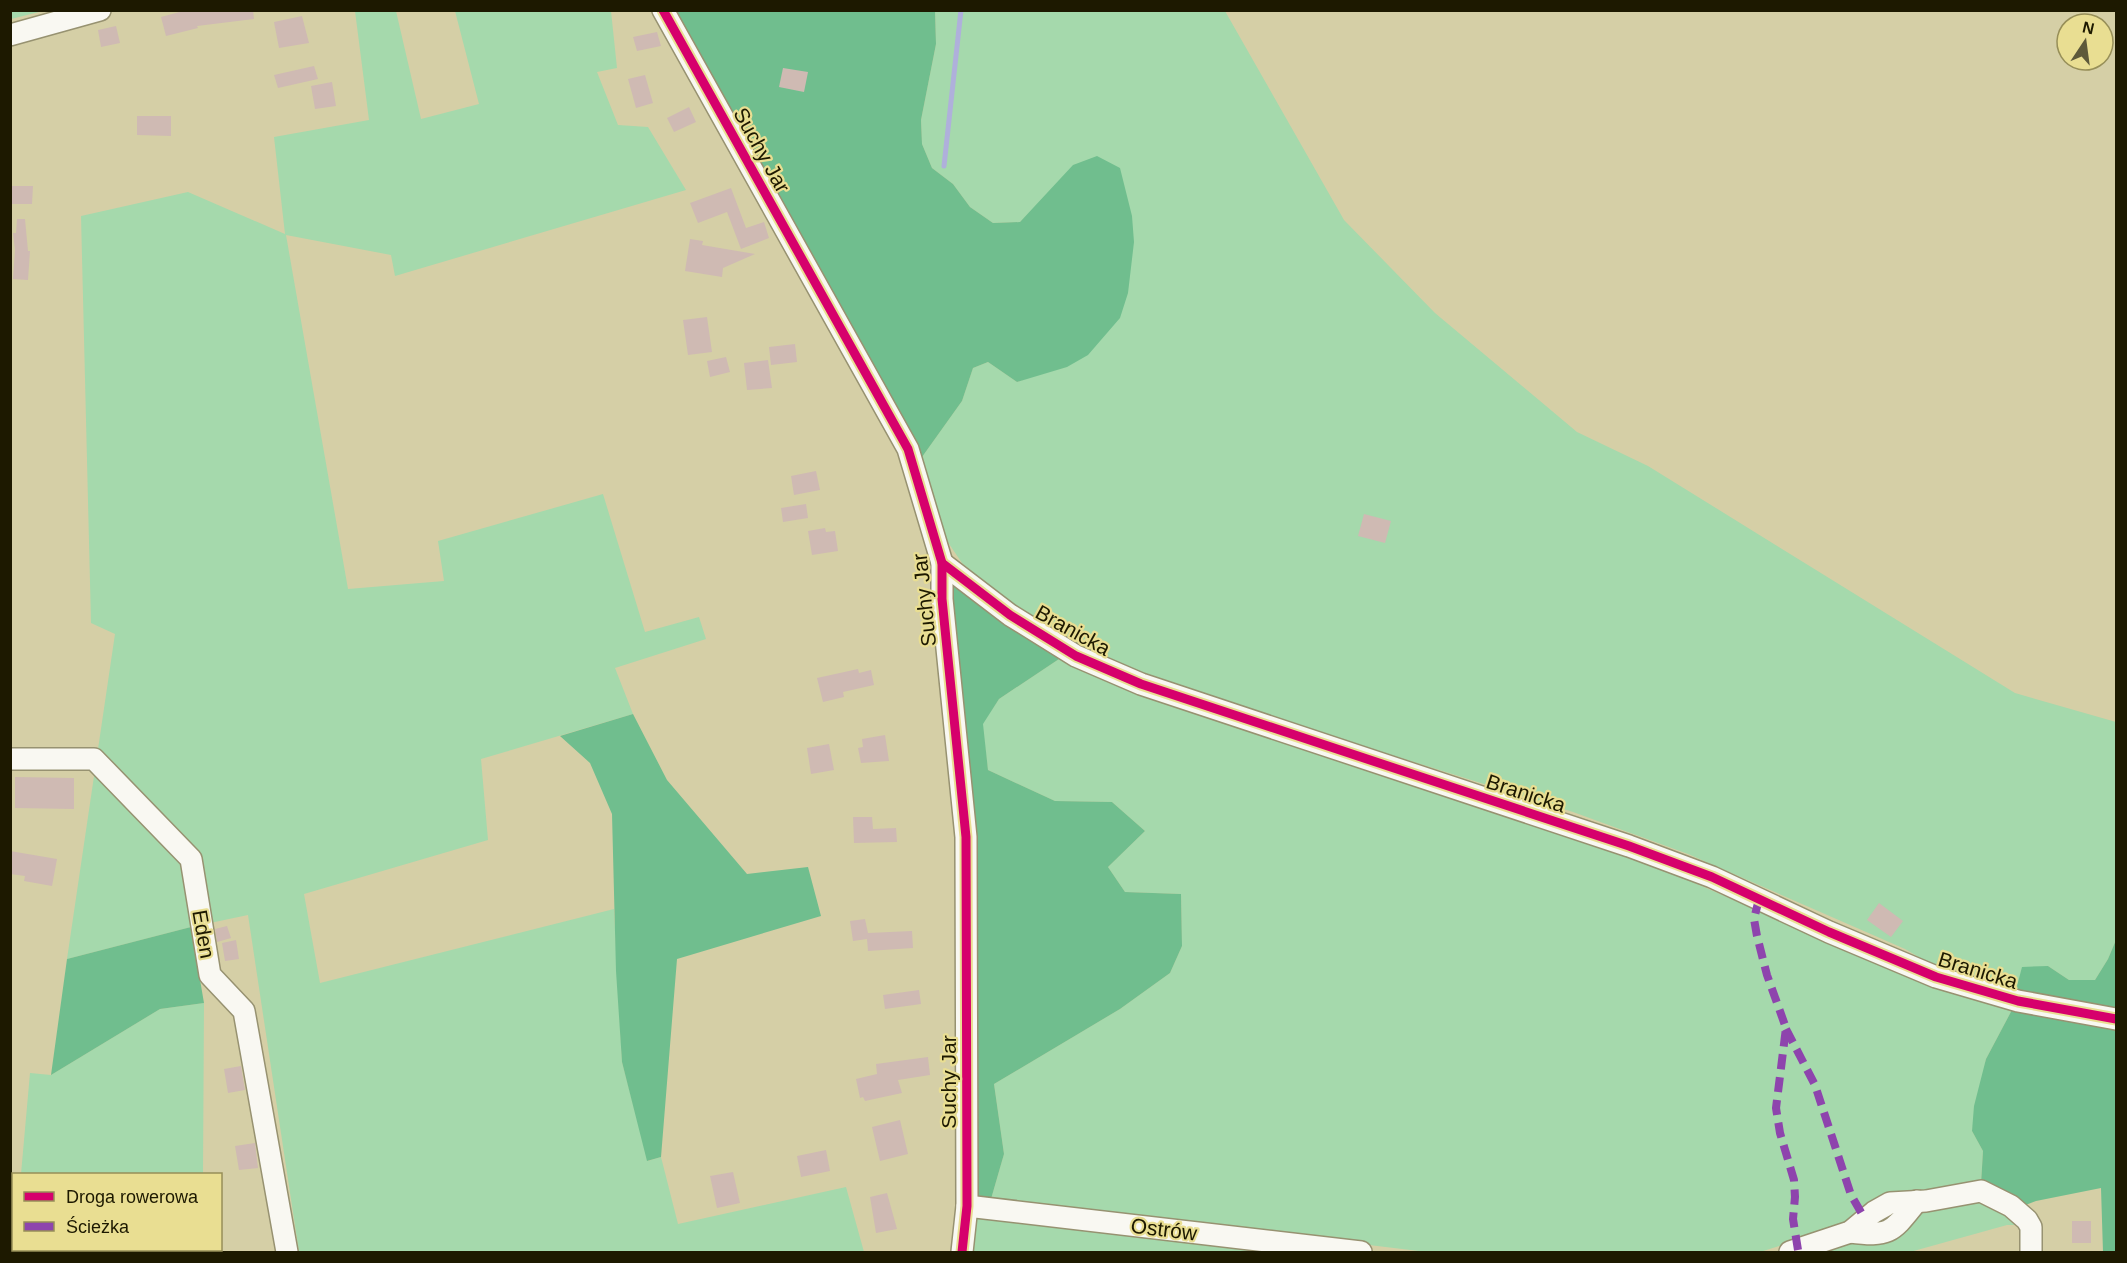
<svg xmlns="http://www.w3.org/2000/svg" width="2127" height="1263" viewBox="0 0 2127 1263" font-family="Helvetica,sans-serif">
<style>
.green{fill:#a5d9ac}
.forest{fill:#70be8e}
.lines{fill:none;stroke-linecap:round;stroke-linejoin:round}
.stream{stroke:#afb0db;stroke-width:5}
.canal{stroke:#afb0db;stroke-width:18}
.building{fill:#cfbab3}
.minor-casing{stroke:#979271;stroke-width:24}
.minor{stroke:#f9f8f2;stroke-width:21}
.quiet{stroke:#8e44ad;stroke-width:8;stroke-dasharray:15 8;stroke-linecap:butt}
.cycleway-casing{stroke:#e9de92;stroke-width:13}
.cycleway{stroke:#d6006c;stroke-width:9}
.labels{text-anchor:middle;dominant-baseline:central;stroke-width:4.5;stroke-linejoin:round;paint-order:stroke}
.street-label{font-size:21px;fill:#1d1900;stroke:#e9de92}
</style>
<rect width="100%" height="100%" fill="#d5cfa6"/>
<g class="green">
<polygon points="11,10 43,10 43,11 11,19"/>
<polygon points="355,11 396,11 421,119 479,104 455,11 611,11 617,68 597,72 618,125 648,127 686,190 395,276 391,255 286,235 348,589 444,581 438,541 603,494 645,632 699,617 706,639 615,668 633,714 481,759 488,840 304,894 320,983 614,909 622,1062 648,1161 661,1157 678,1224 846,1187 864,1252 299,1252 248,915 191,927 67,959 115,634 91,623 81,216 188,192 285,234 274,137 369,120"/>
<polygon points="935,11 1225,11 1344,220 1435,313 1577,432 1648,466 2015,693 2116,722 2116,940 2108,959 2095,980 2069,980 2048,966 2016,990 1951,976 1905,949 1688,854 1573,812 1172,686 1082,648 1019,611 962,563 941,532 922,457 962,401 973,368 988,362 1017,382 1041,373 1039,204 1020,222 993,223 970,207 953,184 932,168 922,144 921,120 936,44"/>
<polygon points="1062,657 1637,858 1939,989 2013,1008 1986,1059 1972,1131 1983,1151 1981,1184 1862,1211 1836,1228 1760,1252 1427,1252 991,1199 1004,1154 994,1084 1120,1009 1170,973 1182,946 1181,894 1125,892 1108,867 1145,831 1112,802 1055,801 988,770 982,724 999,699"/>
<polygon points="204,1003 203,1174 21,1174 30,1073 51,1075 160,1009"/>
<polygon points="1965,1199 1992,1207 2019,1225 2007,1225 1910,1252 1802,1252 1835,1241 1873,1244 1901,1232 1923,1206"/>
<polygon points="974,1215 1292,1252 968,1252"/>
<polygon points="40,1250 204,1250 204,1252 44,1252"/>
</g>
<g class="forest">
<polygon points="673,11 935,11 936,44 921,120 922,144 932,168 953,184 970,207 993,223 1020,222 1073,165 1097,156 1120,168 1132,216 1134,242 1128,293 1120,318 1088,355 1067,367 1017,382 988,362 973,368 962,401 922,457 832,300"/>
<polygon points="952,586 965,590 1062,657 999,699 983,724 988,770 1055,801 1112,802 1145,831 1108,867 1125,892 1181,894 1182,946 1170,973 1120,1009 994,1084 1004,1154 991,1199 972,1196 947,607"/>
<polygon points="633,714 667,780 747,874 808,867 821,916 677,959 661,1157 647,1161 622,1062 616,971 612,814 590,763 560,736"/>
<polygon points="191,927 204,1003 160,1009 51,1075 67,959"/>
<polygon points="2116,940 2116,1013 2016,990 2022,967 2048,966 2069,980 2095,980 2108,959"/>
<polygon points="2013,1008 2116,1030 2116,1252 2103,1252 2101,1188 2036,1201 2023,1206 1981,1184 1983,1151 1972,1131 1974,1106 1986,1059"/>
</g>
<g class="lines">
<polyline class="stream" points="944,166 961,10"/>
<g class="canal">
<polyline points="10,1240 14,1242"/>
<polyline points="27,1250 32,1252"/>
</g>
</g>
<g class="building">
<polygon points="187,10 253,10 254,19 197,26 198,28 166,36 161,17"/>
<polygon points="302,16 309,43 279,48 274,22"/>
<polygon points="116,26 120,43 101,47 98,30"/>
<polygon points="657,32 661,46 637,51 633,37"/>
<polygon points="314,66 318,79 278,88 274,75"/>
<polygon points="783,68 808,72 804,92 779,87"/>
<polygon points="645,75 653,103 636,108 628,79"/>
<polygon points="332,82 336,106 315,109 311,86"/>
<polygon points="689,107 696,122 674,132 667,118"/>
<polygon points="137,116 171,116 171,136 137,135"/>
<polygon points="10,186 33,186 32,204 10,204"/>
<polygon points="731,188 746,228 764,222 769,238 741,249 727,212 698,223 690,203"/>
<polygon points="17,219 25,219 28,251 30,251 28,280 13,279 15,250 13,233 16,233"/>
<polygon points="690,239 703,241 702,245 755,254 723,268 722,277 685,271"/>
<polygon points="707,317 712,352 688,355 683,320"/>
<polygon points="795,344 797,362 771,365 769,347"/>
<polygon points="726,357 730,372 710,377 707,361"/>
<polygon points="768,360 772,388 747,390 744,363"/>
<polygon points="816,471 820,490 794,495 791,476"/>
<polygon points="806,504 808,518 783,522 781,508"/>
<polygon points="1364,514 1391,521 1385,543 1358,536"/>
<polygon points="825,528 826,532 835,531 838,551 812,555 808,531"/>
<polygon points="858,669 859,673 871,670 874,685 843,692 844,697 823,702 817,678"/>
<polygon points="885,735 889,761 861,763 858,748 863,747 862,739"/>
<polygon points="829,744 834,770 811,774 807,748"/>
<polygon points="15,777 74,778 74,809 15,808"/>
<polygon points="853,817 872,817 873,829 896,828 897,842 854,843"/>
<polygon points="10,851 57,859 52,886 24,881 25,876 10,874"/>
<polygon points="1879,903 1903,921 1891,937 1867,920"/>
<polygon points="865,919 868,933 912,931 913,948 868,951 867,939 853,941 850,921"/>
<polygon points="227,926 231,938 217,942 215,929"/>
<polygon points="236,940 239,959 225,961 222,943"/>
<polygon points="919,990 921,1004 885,1009 883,995"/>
<polygon points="928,1057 930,1075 898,1080 902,1093 865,1101 863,1097 860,1098 856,1079 877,1074 876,1064"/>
<polygon points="241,1066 245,1090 228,1093 224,1069"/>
<polygon points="900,1120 908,1154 880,1161 872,1127"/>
<polygon points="255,1143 258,1168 239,1170 235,1146"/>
<polygon points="826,1150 830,1171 801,1177 797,1156"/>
<polygon points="733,1172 740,1203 717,1208 710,1176"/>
<polygon points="887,1193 897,1229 876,1233 870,1197"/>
<rect x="2072" y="1221" width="19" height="22"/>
</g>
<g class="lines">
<defs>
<g id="minor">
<polyline points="663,10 908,449 942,563 942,599 966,837 967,1206 962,1252"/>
<polyline points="10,35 100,10"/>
<polyline points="942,563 1010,615 1076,656 1141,684 1629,846 1712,877 1829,932 1936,977 2018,1001 2116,1019"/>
<polyline points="10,759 94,759 191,859 210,975 244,1011 287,1252"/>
<polyline points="967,1206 1361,1252"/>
<path d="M1850,1232C1891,1237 1892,1232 1917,1201"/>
<polyline points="1790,1252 1850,1232 1874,1212 1890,1203 1926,1201 1981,1191 2011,1206 2027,1220 2031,1227 2031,1252"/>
</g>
</defs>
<use href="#minor" class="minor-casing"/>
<use href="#minor" class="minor"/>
<g class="quiet">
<polyline points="1759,899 1754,919 1757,936 1767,975 1786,1028 1776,1108 1780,1133 1794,1180 1795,1197 1793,1219 1798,1250"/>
<polyline points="1786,1029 1815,1085 1851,1195 1865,1219"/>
</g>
<defs>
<g id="cycleway">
<polyline points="663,10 908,449 942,563 942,599 966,837 967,1206 962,1252"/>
<polyline points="942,563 1010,615 1076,656 1141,684 1629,846 1712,877 1829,932 1936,977 2018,1001 2116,1019"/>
</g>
</defs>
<use href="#cycleway" class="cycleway-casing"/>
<use href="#cycleway" class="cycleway"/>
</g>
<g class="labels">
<g class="street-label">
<text transform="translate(762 150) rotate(61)">Suchy Jar</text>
<text transform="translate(924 600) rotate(-96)">Suchy Jar</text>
<text transform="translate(1073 630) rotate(29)">Branicka</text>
<text transform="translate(1526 793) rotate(18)">Branicka</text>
<text transform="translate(204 934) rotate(80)">Eden</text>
<text transform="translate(1978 970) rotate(17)">Branicka</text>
<text transform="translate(948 1082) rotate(-90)">Suchy Jar</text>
<text transform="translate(1164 1229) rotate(7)">Ostrów</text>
</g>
</g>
<rect width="2127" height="1263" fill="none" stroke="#1d1900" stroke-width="24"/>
<rect x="12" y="1173" width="210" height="78" fill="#e9de92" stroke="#978f58" stroke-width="1.5"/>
<rect x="24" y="1192" width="30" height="9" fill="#d6006c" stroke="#978f58" stroke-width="1.5"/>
<text x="66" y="1203" font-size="18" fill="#1d1900">Droga rowerowa</text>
<rect x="24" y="1222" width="30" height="9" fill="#8e44ad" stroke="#978f58" stroke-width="1.5"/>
<text x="66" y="1233" font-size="18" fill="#1d1900">Ścieżka</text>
<g transform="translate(2085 42) rotate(13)"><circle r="28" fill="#e9de92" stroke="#978f58" stroke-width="1.5"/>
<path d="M0-4.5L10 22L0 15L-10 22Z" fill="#5d593a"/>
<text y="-9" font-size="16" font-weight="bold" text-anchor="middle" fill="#1d1900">N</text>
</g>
</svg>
